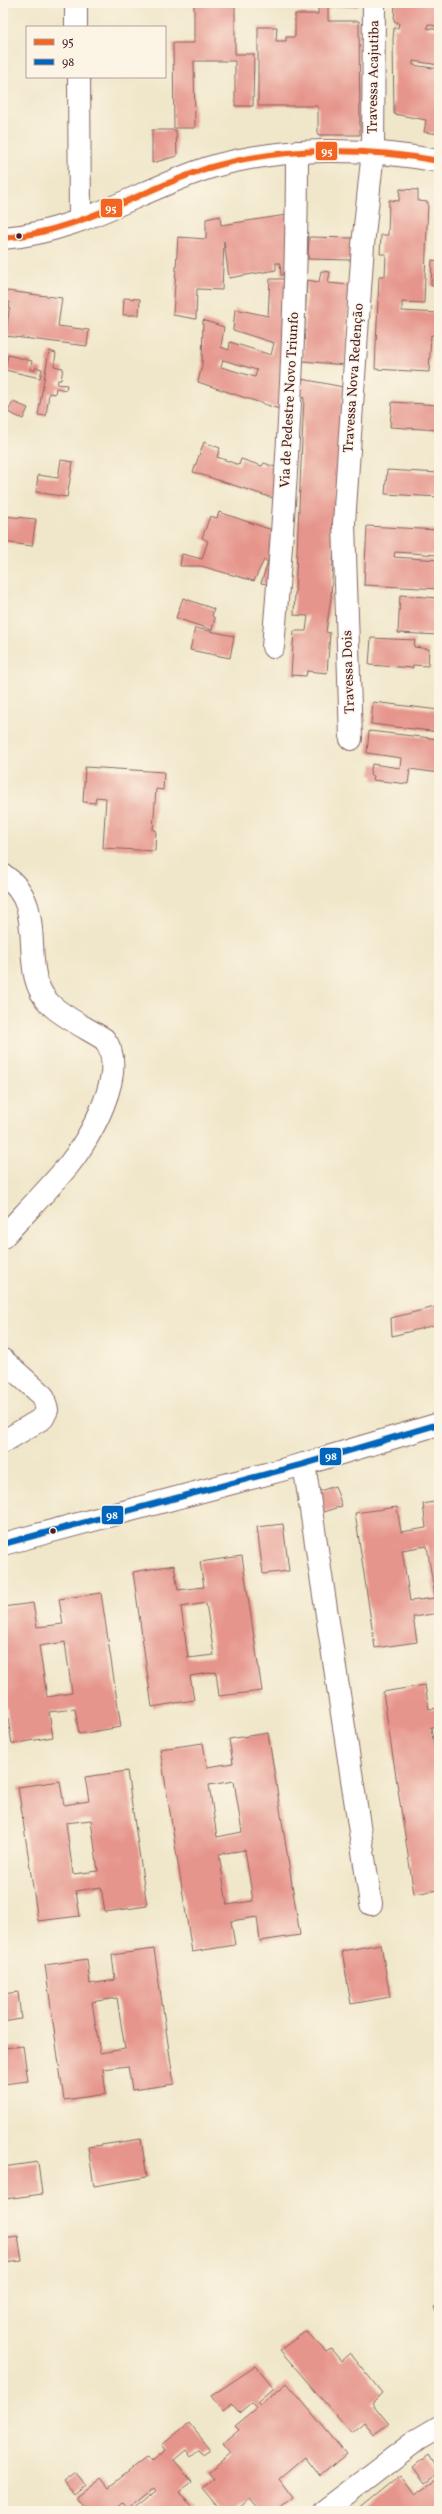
<svg xmlns="http://www.w3.org/2000/svg" width="442" height="2514" viewBox="0 0 442 2514" font-family="Vollkorn,serif">
<style>
.building{fill:#e6958c;fill-rule:evenodd}
.lines{fill:none;stroke-linecap:round;stroke-linejoin:round}
.street-casing{stroke:#846563;stroke-width:24}
.street{stroke:#fff;stroke-width:22}
.bus-1-casing{stroke:#fcf5e5;stroke-width:9}
.bus-2-casing{stroke:#fcf5e5;stroke-width:9}
.bus-1{stroke:#f26522;stroke-width:6}
.bus-2{stroke:#0065bd;stroke-width:6}
.bus-dot{fill:#4a1f2b;stroke:#fcf5e5;stroke-width:1.5}
.labels{text-anchor:middle;dominant-baseline:central;stroke-width:3;stroke-linejoin:round;paint-order:stroke}
.street-label{font-size:14px;fill:#4a1f2b;stroke:#fcf5e5}
.line-badge{stroke:#fcf5e5;stroke-width:1.5}
.badge-label{font-size:11px;text-anchor:middle;font-weight:bold;fill:#fff}
</style>
<rect width="100%" height="100%" fill="#fcf5e5"/>
<filter id="ink" filterUnits="userSpaceOnUse"><feTurbulence type="fractalNoise" baseFrequency=".025" numOctaves="2"/><feDisplacementMap in="SourceGraphic" scale="8" xChannelSelector="R" yChannelSelector="G"/><feConvolveMatrix kernelMatrix="1 2 1 2 8 2 1 2 1" color-interpolation-filters="sRGB"/></filter>
<filter id="wash" filterUnits="userSpaceOnUse"><feTurbulence type="fractalNoise" baseFrequency=".012" numOctaves="4" result="noise"/><feDisplacementMap in="SourceGraphic" scale="16" xChannelSelector="R" yChannelSelector="G"/><feGaussianBlur stdDeviation="0.9" result="paint"/><feColorMatrix in="noise" values="0 0 0 0 0 0 0 0 0 0 0 0 0 0 0 0 0 1.4 0 .05"/><feComposite in="paint" operator="in"/></filter>
<g filter="url(#wash)">
<rect width="100%" height="100%" fill="#f0e7ca"/>
<g id="blocks">
<g class="building">
<polygon points="194,3 235,3 235,54 254,54 253,106 235,106 235,61 194,61 195,128 174,128 173,43 194,43"/>
<polygon points="318,3 358,3 358,7 328,7 328,21 359,21 360,135 318,135 318,106 258,106 258,27 277,27 276,41 286,41 286,37 295,37 295,14 318,14"/>
<polygon points="395,3 420,3 439,7 439,27 428,24 427,28 439,30 439,65 413,61 413,65 439,69 439,134 424,132 426,120 394,114 393,39 394,28 398,28 399,23 394,21"/>
<polygon points="152,130 176,130 177,156 152,163"/>
<polygon points="400,189 418,190 418,201 428,202 424,303 402,302 402,311 439,313 439,336 431,335 429,372 375,369 379,276 385,276 386,254 380,254 381,235 388,235 389,200 399,201"/>
<polygon points="293,214 292,274 281,275 280,263 276,263 276,270 229,278 224,241 222,290 197,289 196,319 173,315 178,237 206,239 206,219 220,216 221,225"/>
<polygon points="309,237 353,238 352,260 308,259"/>
<polygon points="432,260 439,261 439,286 431,286"/>
<polygon points="321,271 330,272 328,283 350,285 345,365 303,361 307,280 319,282"/>
<path d="M270,279H292L279,409L198,382L202,365L203,320L224,327L221,347L229,350L230,342L271,355L274,343L233,330L235,309L268,316ZM223,360L257,370L255,377L221,367Z"/>
<polygon points="7,291 62,298 58,326 89,330 87,346 6,336 10,302 6,301"/>
<polygon points="124,298 140,299 139,315 123,315"/>
<polygon points="49,351 56,353 54,366 63,368 61,380 58,380 57,384 67,385 66,390 56,388 55,394 49,393 46,416 38,415"/>
<polygon points="8,355 32,361 30,370 35,370 36,367 42,369 40,378 5,370"/>
<polygon points="302,379 343,387 331,597 326,632 330,633 327,673 307,671 306,676 291,675 294,631 306,631 308,616 294,615 304,398 301,397"/>
<polygon points="13,402 28,408 23,419 8,412"/>
<polygon points="392,402 439,405 439,430 390,427"/>
<polygon points="204,442 220,448 217,457 239,465 241,459 262,466 264,463 286,471 279,500 193,472"/>
<polygon points="61,460 73,462 67,497 36,492 38,475 58,478"/>
<polygon points="387,470 439,473 439,497 385,494"/>
<polygon points="219,512 281,533 277,586 261,583 268,562 264,560 254,581 201,566 180,566 182,554 202,559 208,541 202,538 210,516 217,518"/>
<polygon points="3,516 36,519 32,546 3,542"/>
<polygon points="367,526 439,530 439,555 395,552 394,557 439,560 439,589 364,585"/>
<polygon points="400,595 439,598 439,635 398,633"/>
<polygon points="183,598 214,609 212,616 215,618 212,630 176,618"/>
<polygon points="195,628 234,636 230,658 190,650"/>
<polygon points="371,638 415,640 414,647 429,649 428,666 413,665 413,668 369,665"/>
<polygon points="373,702 439,710 439,732 371,724"/>
<polygon points="369,731 439,739 439,773 410,769 408,784 373,780 374,776 370,775 372,764 400,768 401,758 367,753"/>
<polygon points="85,767 164,772 163,790 156,789 153,830 156,830 155,851 103,848 106,798 96,797 95,803 83,802"/>
<polygon points="439,1306 439,1324 392,1336 391,1318"/>
<polygon points="335,1486 342,1506 320,1513 314,1493"/>
<path d="M439,1501V1613L413,1617L417,1642L375,1648L355,1513L397,1507L401,1532L426,1528L423,1504ZM427,1546L435,1598L410,1601L402,1550Z"/>
<polygon points="283,1524 289,1571 263,1574 257,1527"/>
<path d="M242,1556L262,1691L219,1696L216,1672L190,1676L194,1700L152,1707L133,1572L174,1565L178,1590L204,1587L200,1562ZM206,1603L214,1655L188,1658L181,1607Z"/>
<path d="M101,1593L121,1727L79,1734L75,1709L49,1712L53,1737L12,1744L3,1685V1607L33,1603L37,1627L63,1624L59,1599ZM65,1642L72,1693L47,1697L39,1646Z"/>
<polygon points="425,1685 429,1709 439,1708 439,1726 431,1727 439,1778 439,1890 414,1894 383,1692"/>
<path d="M268,1733L300,1935L260,1941L257,1917L231,1921L235,1945L192,1952L160,1749L203,1743L207,1767L233,1763L229,1739ZM234,1781L242,1832L217,1837L209,1785ZM245,1850L253,1901L227,1905L219,1854Z"/>
<path d="M127,1771L147,1906L105,1912L101,1887L76,1891L80,1916L38,1921L18,1787L60,1781L64,1805L89,1801L85,1777ZM91,1820L98,1871L73,1874L66,1823Z"/>
<polygon points="3,1929 7,1952 3,1953"/>
<polygon points="381,1944 390,1997 351,2004 342,1951"/>
<path d="M154,1949L174,2084L132,2090L128,2066L103,2069L106,2094L64,2100L45,1965L87,1959L90,1984L115,1980L112,1955ZM117,1998L125,2049L100,2053L92,2002Z"/>
<polygon points="18,1992 21,2019 3,2022 3,1994"/>
<polygon points="23,2046 28,2081 3,2084 3,2048"/>
<polygon points="141,2139 147,2177 94,2186 88,2147"/>
<polygon points="38,2162 42,2194 5,2199 3,2167"/>
<polygon points="18,2236 22,2261 3,2263 3,2238"/>
<polygon points="439,2305 439,2319 434,2307"/>
<polygon points="306,2331 326,2352 331,2349 341,2361 350,2353 382,2393 372,2403 389,2424 374,2434 364,2422 351,2433 280,2350"/>
<polygon points="256,2366 274,2388 258,2402 261,2405 287,2383 346,2454 320,2476 305,2457 279,2479 293,2498 277,2511 260,2511 250,2499 235,2511 221,2511 202,2488 214,2479 208,2472 231,2453 223,2443 239,2430 235,2426 257,2408 252,2402 239,2413 232,2405 223,2412 211,2396"/>
<polygon points="189,2423 210,2449 203,2454 199,2450 191,2457 186,2450 174,2460 192,2482 179,2492 194,2511 132,2511 157,2491 155,2488 128,2510 123,2504 115,2511 79,2511 84,2507 76,2497 101,2477 109,2487 147,2457 151,2462 166,2450 162,2445"/>
<polygon points="428,2455 439,2473 425,2483 413,2467"/>
<polygon points="76,2473 85,2484 73,2494 64,2482"/>
<polygon points="401,2475 415,2494 439,2478 439,2511 357,2511"/>
</g>
</g>
</g>
<g filter="url(#ink)">
<use href="#blocks" fill-opacity="0" stroke="#846563" stroke-width="1"/>
<g class="lines">
<defs>
<g id="street">
<polyline points="76,3 76,27"/>
<polyline points="79,77 80,220"/>
<path d="M3,238C77,233 140,190 208,168C282,146 364,147 439,161"/>
<path d="M273,647C287,483 297,318 297,152"/>
<polyline points="351,739 344,523 363,245 373,151 374,3"/>
<path d="M3,875C52,906 15,970 50,1004C63,1017 88,1029 104,1039C130,1070 89,1140 67,1167C47,1191 24,1214 3,1237"/>
<polyline points="3,1360 43,1396 47,1410 43,1418 3,1442"/>
<polyline points="304,1464 371,1904"/>
<polyline points="3,1544 304,1464 439,1424"/>
<polyline points="324,2511 417,2440 439,2427"/>
</g>
</defs>
<use href="#street" class="street-casing"/>
<use href="#street" class="street"/>
<defs>
<path id="bus-1" d="M3,238C77,233 140,190 208,168C282,146 364,147 439,161"/>
<polyline id="bus-2" points="3,1544 304,1464 439,1424"/>
</defs>
<use href="#bus-1" class="bus-1-casing"/>
<use href="#bus-2" class="bus-2-casing"/>
<use href="#bus-1" class="bus-1"/>
<use href="#bus-2" class="bus-2"/>
</g>
</g>
<g class="bus-dot">
<circle cx="19" cy="236" r="3.5"/>
<circle cx="53" cy="1531" r="3.5"/>
</g>
<g class="labels">
<g class="street-label">
<text transform="translate(374 77) rotate(-89)">Travessa Acajutiba</text>
<text transform="translate(354 378) rotate(-86)">Travessa Nova Redenção</text>
<text transform="translate(290 400) rotate(-87)">Via de Pedestre Novo Triunfo</text>
<text transform="translate(349 672) rotate(-92)">Travessa Dois</text>
</g>
</g>
<g class="line-badge">
<rect x="315" y="141" width="23" height="20" rx="4" fill="#f26522"/>
<rect x="100" y="198" width="23" height="20" rx="4" fill="#f26522"/>
<rect x="319" y="1447" width="23" height="19" rx="4" fill="#0065bd"/>
<rect x="101" y="1505" width="23" height="20" rx="4" fill="#0065bd"/>
</g>
<g class="badge-label">
<text x="327" y="155">95</text>
<text x="111" y="212">95</text>
<text x="331" y="1460">98</text>
<text x="112" y="1519">98</text>
</g>
<rect width="442" height="2514" fill="none" stroke="#fcf5e5" stroke-width="16"/>
<rect x="26" y="26" width="140" height="52" fill="#fcf5e5" stroke="#b59f9b"/>
<rect x="34" y="39" width="20" height="6" fill="#f26522" stroke="#b59f9b"/>
<text x="62" y="46" font-size="12" fill="#4a1f2b">95</text>
<rect x="34" y="59" width="20" height="6" fill="#0065bd" stroke="#b59f9b"/>
<text x="62" y="66" font-size="12" fill="#4a1f2b">98</text>
</svg>
